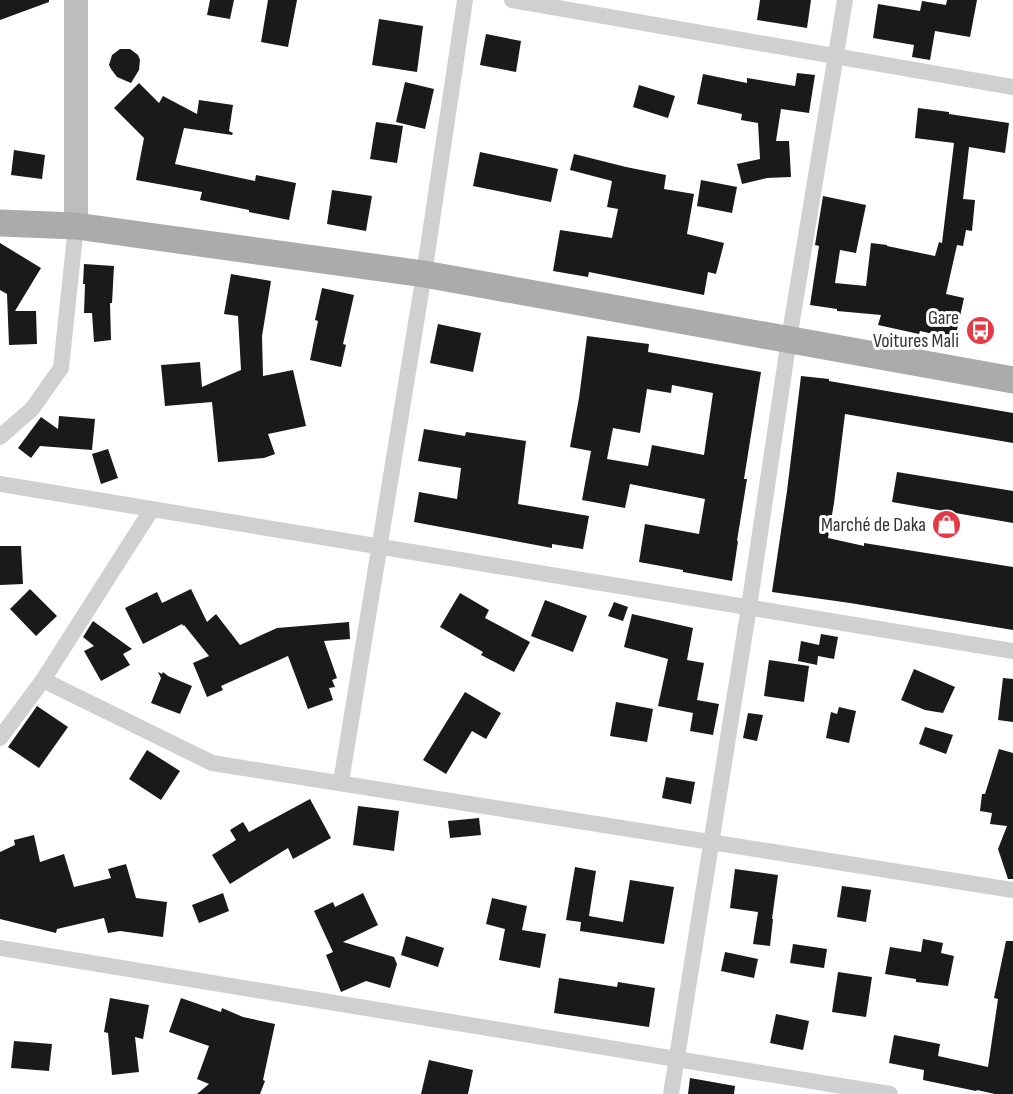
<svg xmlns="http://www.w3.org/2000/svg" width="1013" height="1094" viewBox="0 0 1013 1094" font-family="'Sofia Sans Condensed',sans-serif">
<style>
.building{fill:#1a1a1a;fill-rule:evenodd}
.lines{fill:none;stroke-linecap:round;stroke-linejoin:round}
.street{stroke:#d0d0d0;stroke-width:16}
.secondary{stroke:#bdbdbd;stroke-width:24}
.primary{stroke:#ababab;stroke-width:27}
.labels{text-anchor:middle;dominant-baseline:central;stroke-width:6;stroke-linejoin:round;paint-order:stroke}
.poi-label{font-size:20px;fill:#333;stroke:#fff;text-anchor:end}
</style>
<rect width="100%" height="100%" fill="#fff"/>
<g class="building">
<polygon points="0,0 49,0 49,2 0,20"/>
<polygon points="210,0 234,0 230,19 207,15"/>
<polygon points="268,0 297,0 288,47 261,42"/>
<polygon points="760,0 811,0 807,28 757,20"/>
<polygon points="947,0 977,0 970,37 935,31 930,60 912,57 914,45 873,38 878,4 920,11 922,1 946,5"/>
<polygon points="379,19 423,26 417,72 372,65"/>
<polygon points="486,34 521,41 516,72 480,65"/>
<polygon points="120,49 130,49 138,55 140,60 139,70 131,83 117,77 111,69 109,65 112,55"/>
<polygon points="797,73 815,75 809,113 781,109 776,141 789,141 791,177 767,178 742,184 737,164 760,159 758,123 741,120 742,114 697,104 703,74 747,83 747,78 795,86"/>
<polygon points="405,82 434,89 425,129 396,122"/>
<polygon points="139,83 159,103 163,96 197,114 199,100 233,105 229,131 233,133 232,135 184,128 175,164 255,181 256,175 296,183 289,220 249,212 249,210 200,200 202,192 136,180 144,138 114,108"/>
<polygon points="639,85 675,96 668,118 633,107"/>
<polygon points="918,108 949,112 949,114 1009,123 1005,153 969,147 963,199 975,200 972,231 966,230 963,246 957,245 946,294 964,298 955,339 920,331 919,334 878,325 881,315 837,311 837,309 810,305 819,246 815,245 823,196 866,205 856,253 840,250 835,283 866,286 871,243 887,245 887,246 935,256 939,242 942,243 954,143 915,138"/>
<polygon points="376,122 403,126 397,163 370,159"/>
<polygon points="14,150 45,155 42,179 11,175"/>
<polygon points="480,152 558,169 551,202 473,186"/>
<polygon points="574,154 626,167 666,175 664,189 694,194 687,234 724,243 716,274 708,272 704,295 589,272 588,277 553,271 560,230 612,238 618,209 607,207 612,181 570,170"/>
<polygon points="701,180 737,187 732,213 697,206"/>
<polygon points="332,190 372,196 366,231 327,224"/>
<polygon points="0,243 41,268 15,311 36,311 37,344 9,345 7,294 0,290"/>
<polygon points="84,264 114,266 112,303 110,303 111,340 94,342 92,313 84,313 85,284 83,284"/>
<polygon points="231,274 271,281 262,336 263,376 293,370 306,426 268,434 275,454 264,458 218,462 212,402 165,406 161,365 200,362 202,387 241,370 238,316 224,314"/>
<polygon points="322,288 354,295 343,344 346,345 341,367 310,360 318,321 315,320"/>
<polygon points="438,324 481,333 473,372 430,363"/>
<path d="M587,336L649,344L648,352L761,372L744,479H747L737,541H738L732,581L683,572V570L639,562L645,524L699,534L705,499L630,484L625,508L582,500L591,451L570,447L579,398ZM672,385L713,393L704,455L652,445L648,466L607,459L613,428L640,433L647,389L671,393Z"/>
<polygon points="801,376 829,379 829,381 1013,413 1013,443 845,414 834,503 828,538 864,546 864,543 1013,567 1013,630 850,603 772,592 787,491"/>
<polygon points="59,416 95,419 92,450 40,446 31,458 18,448 41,417 58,429"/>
<polygon points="424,429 465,436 466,432 526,441 518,504 589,516 583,549 552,544 552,548 414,522 419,492 457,499 461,468 418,461"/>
<polygon points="108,449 118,478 101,484 92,454"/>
<polygon points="897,472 1013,491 1013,523 892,502"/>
<polygon points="0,546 21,546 23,584 0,585"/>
<polygon points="30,589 57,616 36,636 10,609"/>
<polygon points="191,589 207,622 216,614 240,645 277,628 349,622 350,639 324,641 337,678 332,680 335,687 329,688 333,700 308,709 288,656 221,686 223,690 207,697 193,663 209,656 184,625 183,626 182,624 143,644 125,608 157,592 162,603"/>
<polygon points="460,593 489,610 485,618 530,642 514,672 481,655 483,652 440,627"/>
<polygon points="545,600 587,616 573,652 531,636"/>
<polygon points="614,602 628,607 623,621 608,616"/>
<polygon points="632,614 693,628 687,660 704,663 697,700 719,704 713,735 690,731 693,713 658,706 668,659 624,647"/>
<polygon points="93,621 132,649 123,654 130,665 101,681 84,651 94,646 83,637"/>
<polygon points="821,634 838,637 834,659 818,656 817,665 798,661 801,641 819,645"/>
<polygon points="769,660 809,666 804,702 764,696"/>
<polygon points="914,669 955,687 943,713 925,710 901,700"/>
<polygon points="158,672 162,674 163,672 168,676 192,686 180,714 151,703 161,678"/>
<polygon points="1003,678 1013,679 1013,722 998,720"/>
<polygon points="465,692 501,713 486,739 472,731 446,774 423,760"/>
<polygon points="616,702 653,709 647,742 610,736"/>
<polygon points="37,706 68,727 39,768 8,747"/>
<polygon points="839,707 856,711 849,743 826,738 831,712 837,714"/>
<polygon points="748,713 763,715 757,741 743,738"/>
<polygon points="925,727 953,735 946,754 919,744"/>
<polygon points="999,749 1013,753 1013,879 1008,879 998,849 1007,826 990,824 992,813 980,811 982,794 985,794"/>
<polygon points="147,750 180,771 161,800 129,779"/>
<polygon points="666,777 695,782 691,804 662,798"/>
<polygon points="310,799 331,838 293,859 288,848 230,884 212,855 236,840 230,830 243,822 249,832"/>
<polygon points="358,806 399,811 394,851 353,845"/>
<polygon points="479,818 481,835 450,838 448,821"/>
<polygon points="34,835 40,862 64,854 74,887 111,878 108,869 126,864 136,898 167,902 163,937 120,931 108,933 104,918 57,929 56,933 0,919 0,852 15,845 14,840"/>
<polygon points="575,867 596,871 589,916 623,922 630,880 674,887 664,944 580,931 581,922 566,920"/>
<polygon points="735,869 778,875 772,919 773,919 770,946 753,944 758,912 730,908"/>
<polygon points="842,886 871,890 866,922 837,917"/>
<polygon points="223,893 229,911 199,923 192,905"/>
<polygon points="363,893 378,925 343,942 394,957 397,964 390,988 366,981 341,992 326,955 333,952 314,911 333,902 335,907"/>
<polygon points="492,898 527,906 522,930 546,934 540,968 499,960 505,929 486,924"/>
<polygon points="406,936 444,948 438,967 401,955"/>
<polygon points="923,939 943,943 941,953 954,956 948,986 916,982 916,979 885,974 890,947 921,952"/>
<polygon points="1006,941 1013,941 1013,1094 995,1094 977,1090 976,1091 923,1080 924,1070 889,1063 894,1035 940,1044 938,1056 988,1067 998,999 994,998"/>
<polygon points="793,944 827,949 824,968 790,963"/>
<polygon points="725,952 758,959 754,978 721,971"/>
<polygon points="838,972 872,977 866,1017 832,1012"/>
<polygon points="559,978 617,987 618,982 655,988 649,1027 554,1013"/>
<polygon points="110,998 149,1005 143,1039 135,1037 139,1072 112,1075 108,1033 104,1032"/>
<polygon points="181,998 221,1012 222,1008 243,1017 275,1024 263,1080 265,1081 260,1094 197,1094 209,1084 197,1079 209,1046 169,1032"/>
<polygon points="776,1014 809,1021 803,1050 770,1043"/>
<polygon points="14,1041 52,1044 49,1071 11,1068"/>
<polygon points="429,1060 473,1070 468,1094 421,1094"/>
<polygon points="690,1078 735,1086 734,1094 688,1094"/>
</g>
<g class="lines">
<g class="street">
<polyline points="512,0 1013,87"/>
<polyline points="0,437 32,409 61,368 76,226"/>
<polyline points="0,484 1013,651"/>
<polyline points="43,680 212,763 1013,890"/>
<polyline points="0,738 43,680 152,509"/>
<polyline points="341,782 424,274 465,0"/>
<polyline points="0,948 890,1094"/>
<polyline points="671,1094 749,607 789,339 845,0"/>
</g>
<polyline class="secondary" points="76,0 76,226"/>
<polyline class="primary" points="0,223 76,226 424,274 1013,380"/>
</g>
<defs>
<symbol id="bus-disc" viewBox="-11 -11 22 22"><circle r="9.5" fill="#e63946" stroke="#fff"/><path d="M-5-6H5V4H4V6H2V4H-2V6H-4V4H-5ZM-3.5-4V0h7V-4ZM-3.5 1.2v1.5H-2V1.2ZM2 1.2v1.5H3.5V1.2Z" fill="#fff"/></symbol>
<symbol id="shop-disc" viewBox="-11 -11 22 22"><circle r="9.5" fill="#e63946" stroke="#fff"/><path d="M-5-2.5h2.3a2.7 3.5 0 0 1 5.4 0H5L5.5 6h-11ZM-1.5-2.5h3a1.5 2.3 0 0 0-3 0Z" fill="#fff"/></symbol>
</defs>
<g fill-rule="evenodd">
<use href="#bus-disc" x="964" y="314" width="33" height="33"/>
<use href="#shop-disc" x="930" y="508" width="33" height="33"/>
</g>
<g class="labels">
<g class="poi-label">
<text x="959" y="318">Gare<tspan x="959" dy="23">Voitures Mali</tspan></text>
<text x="926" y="525">Marché de Daka</text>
</g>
</g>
</svg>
